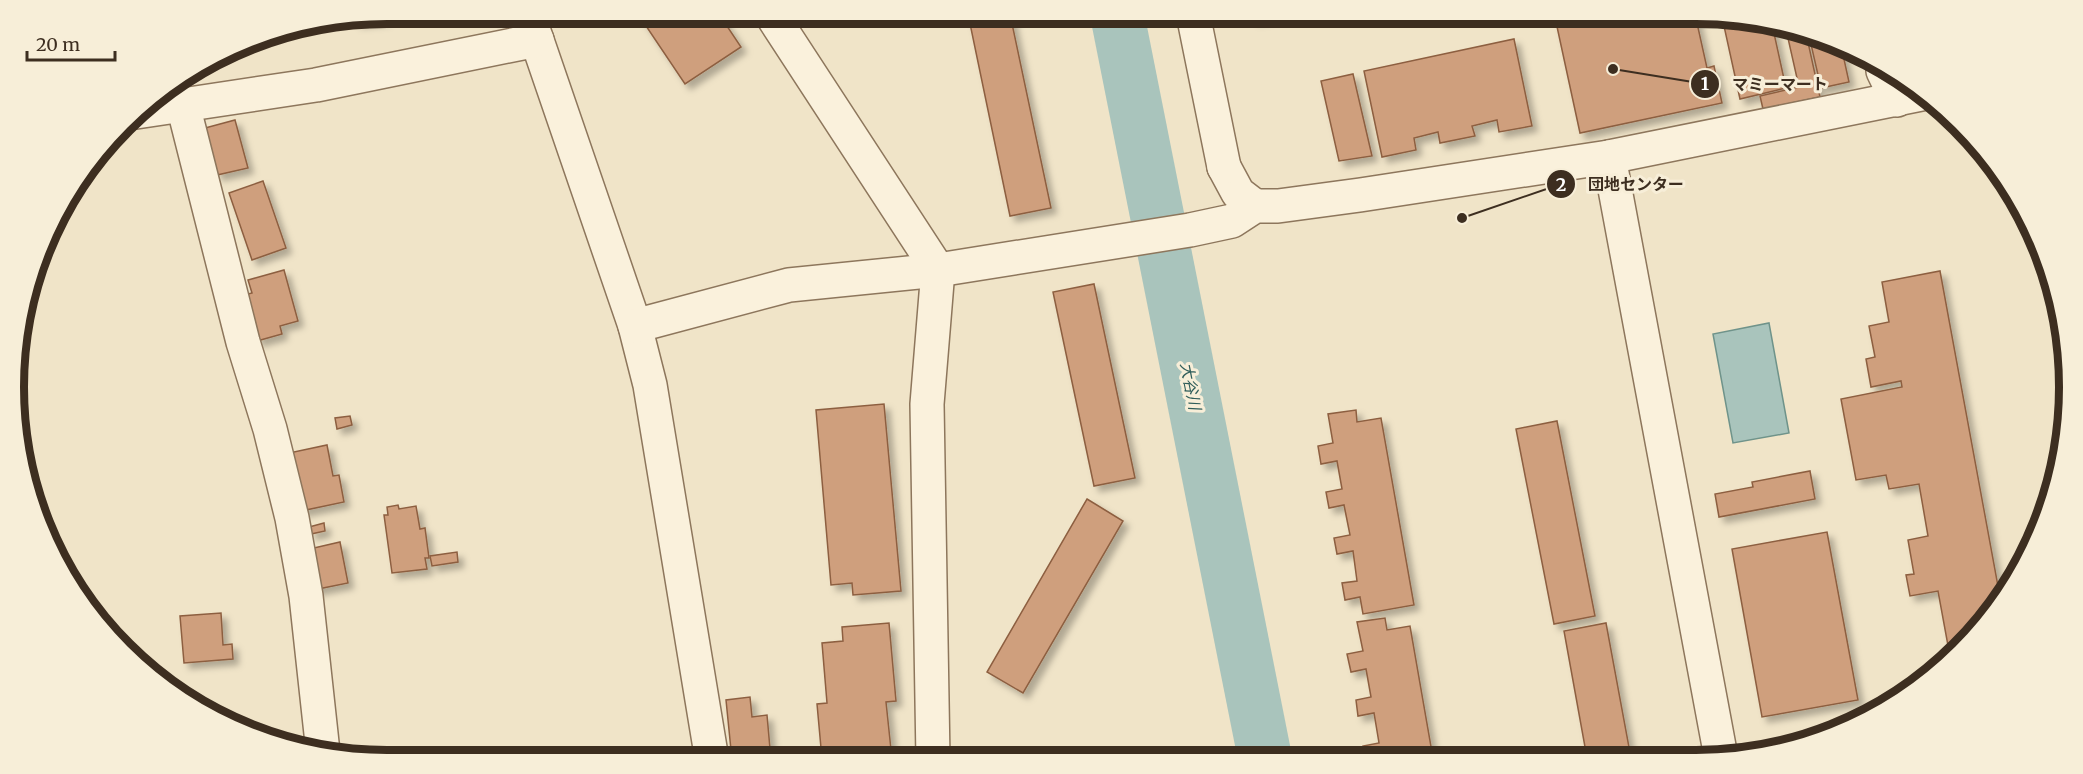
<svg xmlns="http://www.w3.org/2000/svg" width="2083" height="774" viewBox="0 0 2083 774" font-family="Merriweather,'Noto Sans JP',serif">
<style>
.water{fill:#a9c4bc;stroke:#6f938a;stroke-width:1.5}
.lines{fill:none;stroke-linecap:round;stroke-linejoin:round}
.river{stroke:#a9c4bc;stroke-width:54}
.building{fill:#cf9f7d;stroke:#8d5f41;stroke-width:1.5;filter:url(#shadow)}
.minor-casing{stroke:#8d765c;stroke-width:36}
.tertiary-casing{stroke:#8d765c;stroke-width:36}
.minor{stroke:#faf1dc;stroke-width:33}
.tertiary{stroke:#faf1dc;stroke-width:33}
.labels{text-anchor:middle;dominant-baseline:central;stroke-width:6;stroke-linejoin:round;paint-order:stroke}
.water-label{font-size:16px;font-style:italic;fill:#2f5d5a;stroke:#f7eed8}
.rim{fill:none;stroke:#3d2e20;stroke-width:8}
.leader{fill:none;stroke:#3d2e20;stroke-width:2}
.callout-dot{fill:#3d2e20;stroke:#f7eed8;stroke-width:2}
.mark-label{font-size:18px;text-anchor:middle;font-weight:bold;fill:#fff}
.callout-label{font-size:16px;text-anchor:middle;font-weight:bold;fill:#3d2e20;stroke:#f7eed8;stroke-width:6;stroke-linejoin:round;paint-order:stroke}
</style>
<defs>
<filter id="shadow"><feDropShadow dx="5.5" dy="5.5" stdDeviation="3" flood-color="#0004"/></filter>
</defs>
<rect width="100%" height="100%" fill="#f0e4c8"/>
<polygon class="water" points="1769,323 1789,433 1733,443 1713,334"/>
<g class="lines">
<polyline class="river" points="1117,14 1265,758"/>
</g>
<g class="building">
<polygon points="384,14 384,19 356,22 356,19"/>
<polygon points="638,14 719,14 741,47 685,84"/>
<polygon points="968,14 1010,14 1051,208 1010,216"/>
<polygon points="1252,14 1276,14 1254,19"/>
<polygon points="1597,14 1695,14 1707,68 1714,66 1722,103 1580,133 1556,22"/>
<polygon points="1722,17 1772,24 1786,88 1740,99"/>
<polygon points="1785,25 1793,26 1806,33 1820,97 1763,109 1760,96 1799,87"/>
<polygon points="1514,39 1532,126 1499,132 1497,120 1472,126 1475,136 1440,143 1438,132 1414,138 1416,150 1382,157 1364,71"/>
<polygon points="1818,39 1842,50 1849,82 1821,88 1810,40"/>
<polygon points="1353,74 1372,156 1339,161 1321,81"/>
<polygon points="235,120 248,168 217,175 205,128"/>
<polygon points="263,181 286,248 252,260 229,193"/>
<polygon points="284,270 298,321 280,326 282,334 257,341 244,295 252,293 248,280"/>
<polygon points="1940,271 2000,597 1958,649 1949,651 1938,591 1910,596 1906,575 1914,574 1908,540 1928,536 1919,484 1889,489 1886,475 1856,480 1841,399 1902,387 1901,381 1871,387 1866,359 1875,357 1869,326 1889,322 1882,282"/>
<polygon points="1094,284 1135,478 1094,486 1053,292"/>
<polygon points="884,404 901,591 853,595 852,583 831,585 816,410"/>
<polygon points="1356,410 1357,422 1381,418 1414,605 1363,614 1360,597 1345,600 1342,583 1357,581 1353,551 1337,554 1334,538 1350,535 1344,505 1329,508 1326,492 1342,489 1337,461 1321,464 1318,446 1333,443 1328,414"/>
<polygon points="350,416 352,425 337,429 335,418"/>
<polygon points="1557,421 1595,616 1554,624 1516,429"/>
<polygon points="327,445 333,476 339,475 344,502 301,511 289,453"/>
<polygon points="1810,471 1815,499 1719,517 1715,494 1753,487 1752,482"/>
<polygon points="1087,499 1123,521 1023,693 987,672"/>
<polygon points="398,505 399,509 416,506 420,529 425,528 429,558 425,558 427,569 392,573 384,515 388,515 387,507"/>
<polygon points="324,523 325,531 311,534 309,527"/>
<polygon points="1827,532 1858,700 1762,717 1732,549"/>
<polygon points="340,542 348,583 313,590 305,550"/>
<polygon points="457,552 458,562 432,566 430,556"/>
<polygon points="221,613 223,645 232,644 233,659 184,663 180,616"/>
<polygon points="1385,618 1387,630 1410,626 1433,758 1366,758 1363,746 1379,743 1374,713 1358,716 1356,700 1371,697 1366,669 1351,672 1347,654 1363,651 1357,622"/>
<polygon points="889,623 896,701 886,702 892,759 822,759 817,704 827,703 822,643 843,641 842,627"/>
<polygon points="1606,623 1631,758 1587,758 1564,631"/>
<polygon points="750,697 752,717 767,715 771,760 732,760 726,700"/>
<polygon points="1183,754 1184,759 1142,759 1142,757"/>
</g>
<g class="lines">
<defs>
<g id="minor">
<polyline points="528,14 635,326 650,385 712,760"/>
<polyline points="771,14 938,270 927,404 933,759"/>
<polyline points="1883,71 1897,100"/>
<polyline points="183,105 243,342 270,429 292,518 306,596 323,752"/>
<polyline points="136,112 316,85 537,40"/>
<polyline points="1224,167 1238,193 1255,206"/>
<polyline points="635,326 789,285 938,270 1190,230 1232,221 1255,206 1278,206 1360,195 1609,157 1926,93"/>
</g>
<g id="tertiary">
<polyline points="1193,14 1224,167"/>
<polyline points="1609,157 1721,757"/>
</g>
</defs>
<use href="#minor" class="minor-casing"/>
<use href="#tertiary" class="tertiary-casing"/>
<use href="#minor" class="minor"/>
<use href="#tertiary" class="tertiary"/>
</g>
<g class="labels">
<g class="water-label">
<text transform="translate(1191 386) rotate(79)">大谷川</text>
</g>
</g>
<path d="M0 0H2083V774H0ZM387 24H1696A363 363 0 0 1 2059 387V387A363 363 0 0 1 1696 750H387A363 363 0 0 1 24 387V387A363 363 0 0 1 387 24Z" fill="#f7eed8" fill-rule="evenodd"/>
<path class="rim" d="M387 24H1696A363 363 0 0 1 2059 387V387A363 363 0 0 1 1696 750H387A363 363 0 0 1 24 387V387A363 363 0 0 1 387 24Z"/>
<path class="leader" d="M1613 69L1705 84M1462 218L1561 184"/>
<g class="callout-dot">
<circle cx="1613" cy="69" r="6"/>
<circle cx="1462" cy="218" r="6"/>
<circle cx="1705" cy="84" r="15"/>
<circle cx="1561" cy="184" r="15"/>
</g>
<g class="mark-label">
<text x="1705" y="90">1</text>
<text x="1561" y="191">2</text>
</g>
<g class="callout-label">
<text x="1780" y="90">マミーマート</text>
<text x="1636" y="190">団地センター</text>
</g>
<path d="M27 51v9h88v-9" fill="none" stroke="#3d2e20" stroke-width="3"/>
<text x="36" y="51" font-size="18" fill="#3d2e20" stroke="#f7eed8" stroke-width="4.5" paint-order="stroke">20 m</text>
</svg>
